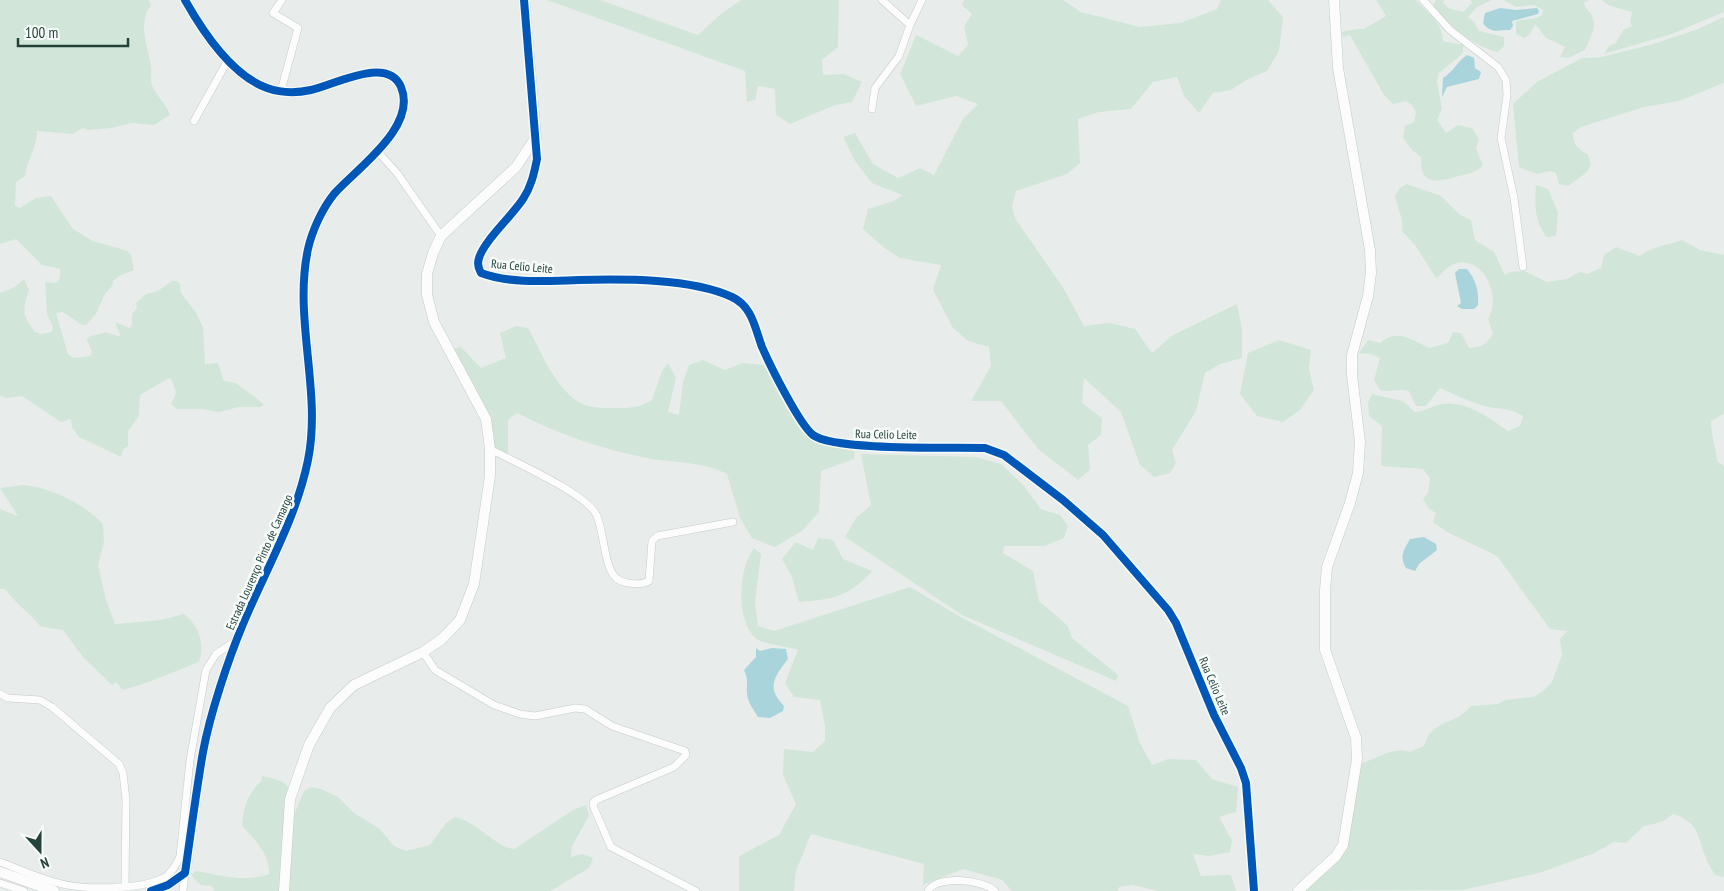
<svg xmlns="http://www.w3.org/2000/svg" width="1724" height="891" viewBox="0 0 1724 891" font-family="'PT Sans Narrow',sans-serif">
<style>
.green{fill:#d1e6d8}
.water{fill:#a9d4db}
.lines{fill:none;stroke-linecap:round;stroke-linejoin:round}
.street-casing{stroke:#c5cac8;stroke-width:8}
.secondary-casing{stroke:#c3cbc8;stroke-width:11}
.street{stroke:#fcfcfc;stroke-width:7}
.secondary{stroke:#fcfcfc;stroke-width:10}
.cycleway-casing{stroke:#f7fbf9;stroke-width:11}
.cycleway{stroke:#0057b8;stroke-width:8}
.labels{text-anchor:middle;dominant-baseline:central;stroke-width:5;stroke-linejoin:round;paint-order:stroke}
.street-label{font-size:12px;fill:#24423a;stroke:#f7fbf9}
</style>
<rect width="100%" height="100%" fill="#e8edeb"/>
<g class="green">
<path d="M0,0H149L151,6C137,24 148,46 151,66C152,72 150,80 152,85C156,96 166,103 170,115L154,125L132,123L112,128L88,130L83,128L72,134L37,131C37,148 27,159 25,176L16,182L15,206L20,208L36,198L51,196L73,229L93,241L128,251L131,255L134,270L121,275L113,281L112,286L105,294L96,314L86,325H82L63,312L56,313L68,354L73,358L90,356L92,352L87,340L88,337L106,332L121,337L115,322L130,328L132,324V314L137,308L136,303L146,294L158,291L172,281H177L180,284L181,293L195,311L203,327L205,364L218,363L224,381C228,382 234,382 237,384C240,386 262,402 264,405L260,407H239L219,412L201,409H177L171,404L176,393L172,380L169,378L140,395L139,416L128,431V446L123,450L121,457L79,437L72,427L71,419L61,422L22,396L6,398L0,395V293L15,287L24,279L29,290C22,311 22,314 35,332L42,334L52,332L53,327L47,314L45,282L56,283L60,278V269L42,265L16,239L0,244Z"/>
<polygon points="547,0 600,0 698,35 722,13 741,0 839,0 838,47 822,60 823,75 844,74 862,82 852,102 835,105 790,124 776,115 775,89 758,86 755,100 747,102 745,71"/>
<polygon points="964,0 1063,0 1081,12 1140,27 1180,23 1217,9 1221,0 1268,0 1283,17 1279,51 1267,71 1248,79 1231,90 1213,93 1199,113 1184,96 1177,77 1153,82 1131,109 1099,112 1078,119 1080,163 1067,174 1016,191 1012,207 1015,218 1064,289 1084,326 1110,323 1135,329 1152,353 1173,335 1237,304 1242,329 1242,358 1220,364 1205,373 1196,411 1172,450 1176,463 1170,473 1154,477 1140,465 1121,412 1084,378 1082,403 1102,418 1101,435 1088,445 1090,470 1078,480 1038,449 1001,401 971,401 991,366 989,347 968,341 953,328 933,290 941,265 900,258 883,247 863,229 868,209 894,201 902,195 872,183 855,161 843,137 855,133 873,164 898,178 920,168 934,175 963,119 978,104 956,96 916,106 900,74 916,35 958,56 968,45 964,26 972,14 962,5"/>
<path d="M1376,0H1416C1427,13 1443,22 1443,41L1463,45V53L1439,73L1437,81L1442,109L1437,120L1446,133L1458,125L1472,128L1479,139L1476,149L1483,165C1475,174 1466,174 1455,177C1434,183 1420,184 1421,157L1412,150L1403,138L1405,126L1414,122L1416,112L1412,105L1406,101L1393,104L1384,95L1350,35L1343,37L1342,32L1356,29H1364L1386,16Z"/>
<path d="M1436,0H1444L1443,2L1448,8L1463,12L1472,3L1471,0H1492L1477,7L1468,17L1475,23L1479,31L1504,37V46L1498,52C1478,49 1443,22 1433,5Z"/>
<path d="M1503,0H1589L1584,3C1585,9 1590,11 1592,16C1598,28 1589,39 1585,50L1568,58L1560,57L1565,47L1546,38L1535,24L1530,34L1525,38L1516,34V21L1537,18L1542,15L1543,10L1534,5L1516,7Z"/>
<polygon points="1602,0 1724,0 1724,12 1672,34 1604,54 1609,46 1616,43 1623,30 1632,26 1630,22 1632,12 1610,6"/>
<path d="M1724,17V83L1679,101L1644,107L1581,127L1573,133C1573,145 1579,149 1588,155L1591,165L1586,173L1568,186L1559,184L1556,173L1550,171L1537,174L1519,167L1513,104L1537,82L1582,58L1601,57L1650,45L1698,29Z"/>
<path d="M1407,184L1441,196L1460,215L1471,220L1475,240L1494,252L1505,275L1509,272L1524,271L1547,282L1567,279L1580,272L1587,274L1601,268L1604,255L1616,247L1640,256C1651,246 1667,246 1682,240L1700,250L1724,255V414L1711,421C1711,436 1716,447 1717,461L1724,466V877L1715,875C1712,870 1708,864 1706,858C1697,836 1699,822 1673,814L1662,822L1644,826L1626,843L1614,842L1592,854L1539,873L1463,890L1303,891L1342,855L1359,764C1377,759 1392,746 1410,752L1424,746C1433,717 1454,727 1471,706L1498,704L1505,700L1533,697L1543,691L1552,682L1562,655L1560,639L1567,631L1550,629L1497,556L1447,532L1433,522L1436,513L1429,509L1423,499L1428,493L1430,478L1423,469L1381,466L1382,426L1369,416L1368,403L1372,394L1403,401L1415,412C1425,412 1431,406 1441,404C1466,400 1490,418 1508,431L1520,426L1523,416C1507,407 1504,410 1489,407C1471,403 1456,395 1440,388L1426,406H1416L1409,391C1398,388 1391,393 1380,390L1374,380L1380,358L1371,354L1359,353L1368,340L1380,343C1396,327 1414,341 1430,348L1448,343L1453,332L1461,333L1469,348C1482,348 1486,344 1493,334L1488,319C1501,299 1486,258 1458,263C1448,264 1444,273 1436,278L1415,245L1402,231C1404,217 1397,209 1395,195L1401,187Z"/>
<path d="M1536,185L1548,189L1558,212L1556,236L1547,237C1534,222 1535,204 1536,185Z"/>
<path d="M516,326L528,328C542,353 555,389 581,403C590,408 606,408 616,408C632,408 638,408 652,400L662,371L668,363L676,378L668,412L679,415L683,382L689,365L703,360L725,370L743,363L764,365C772,381 797,432 813,440C826,447 840,448 855,451L854,459L821,471L819,512L802,531L775,547L752,538L740,518L727,474C704,462 678,463 652,459C604,450 560,435 517,413L508,420V454L494,449L453,349L461,347L481,368L506,358L500,333Z"/>
<polygon points="1279,340 1311,350 1309,369 1314,390 1300,410 1283,422 1257,416 1240,394 1248,353"/>
<polygon points="861,454 975,457 1001,464 1024,486 1041,509 1060,515 1068,526 1064,538 1045,546 1004,546 1003,553 1033,571 1039,601 1068,626 1072,638 1118,675 1116,681 962,615 845,537 856,518 871,505"/>
<path d="M23,485C51,487 85,505 103,524L104,543L98,565L106,600L115,624L161,620L184,614C199,626 205,643 199,662L146,683L123,690L116,682L112,685L83,657L63,630L41,627C30,613 16,604 5,589H0V509L18,516L0,488Z"/>
<path d="M818,538L833,540L843,559L872,571C851,596 831,600 799,602L792,577L782,559L796,542L813,550Z"/>
<path d="M754,548L761,554L755,602L758,626L774,631L910,587L959,616L1128,706L1140,743L1152,765L1168,759L1196,760L1212,779L1238,787L1236,812L1219,817L1232,840L1230,852L1209,856L1193,854L1201,876L1231,875L1236,891H1157L1133,885L1119,887L1118,891H1012L1002,880L963,869L923,885L924,864L811,834L796,871L794,891H739V856L779,835L796,804L783,775L784,749L813,752L825,741V726L820,700L794,697L785,683L798,650C789,647 764,644 758,640C735,624 738,568 754,548Z"/>
<path d="M262,776C292,782 290,786 294,815L304,791L311,787L321,789L338,797L354,813L380,829L394,846L406,851L430,845L446,823L455,817C478,822 495,847 514,849L573,810L586,805L589,816L572,846L571,857L582,854L593,858L589,868L550,891H214L212,886L201,885L191,875L196,871C220,875 245,883 269,874C270,854 255,840 242,826C243,808 248,793 261,781Z"/>
</g>
<g class="water">
<path d="M1500,8L1516,10L1537,8L1539,11L1538,14L1512,21L1513,26L1510,30C1498,30 1491,34 1483,23L1485,13Z"/>
<path d="M1467,55L1474,58L1475,68L1481,72L1479,79L1447,87L1442,97L1443,78C1453,72 1457,62 1467,55Z"/>
<path d="M1459,269H1467C1476,280 1479,291 1478,305L1474,309H1462L1457,306L1461,303L1455,273Z"/>
<path d="M1424,537L1436,544L1437,550L1419,564L1415,571L1406,568C1399,556 1404,550 1410,539Z"/>
<path d="M756,648L760,651L772,648L786,649L788,659C774,677 766,688 784,706L783,711L770,718L758,717C754,710 748,703 747,694C746,685 749,680 744,670L756,657Z"/>
</g>
<g class="lines">
<defs>
<g id="street">
<polyline points="882,0 910,25"/>
<polyline points="1423,0 1450,30 1498,67 1506,80 1507,95 1501,138 1514,198 1523,267"/>
<polyline points="281,91 298,28 273,13 282,0"/>
<polyline points="872,109 875,88 899,56 910,25 922,0"/>
<polyline points="194,121 228,60"/>
<path d="M536,137L537,159L534,178L523,198L485,246L479,258L478,266L481,273C511,284 547,281 578,280C623,279 691,278 732,297C752,306 755,328 762,347C770,365 799,424 813,435C834,451 954,447 985,448L1004,455L1063,500L1103,535L1168,610L1176,623L1214,715L1241,768L1246,783L1254,891"/>
<polyline points="378,152 397,173 441,236"/>
<path d="M490,449C514,462 588,494 597,516C604,532 604,567 616,578C623,584 641,586 649,581L652,541L657,536L733,522"/>
<polyline points="423,652 435,670 494,705 520,714 535,716 575,708 585,709 612,726 685,751 686,755 674,767 596,800 593,803 594,808 611,847 696,891"/>
<polyline points="0,694 8,698 40,700 52,707 119,764 123,773 126,800 125,886"/>
<path d="M0,862C19,869 38,878 58,883C83,890 138,890 161,879C171,875 176,866 180,856L190,760L206,670L216,654L237,640"/>
<polyline points="0,883 24,891"/>
<polyline points="183,891 185,873"/>
<path d="M928,891C937,874 983,880 995,891"/>
</g>
<g id="secondary">
<polyline points="0,872 54,891"/>
<path d="M151,891L168,885L185,873C191,832 196,792 203,752C210,714 228,660 243,624C266,569 296,519 308,460C322,392 293,318 308,249C312,231 322,209 334,194C356,169 418,127 401,87C388,55 334,85 311,90C297,93 281,93 267,88C231,75 203,32 185,0"/>
<polyline points="284,891 290,799 309,745 330,708 354,685 423,652 442,639 460,620 474,584 490,476 490,449 486,419 434,322 427,295 427,274 433,253 441,236 516,167 536,137 524,0"/>
<polyline points="1298,891 1336,856 1343,845 1357,759 1356,738 1325,650 1325,590 1327,567 1350,503 1358,473 1360,442 1352,375 1352,355 1368,296 1371,273 1370,250 1338,68 1334,0"/>
</g>
</defs>
<use href="#street" class="street-casing"/>
<use href="#secondary" class="secondary-casing"/>
<use href="#street" class="street"/>
<use href="#secondary" class="secondary"/>
<defs>
<g id="cycleway">
<path d="M524,0L537,159C534,174 531,187 523,199C511,217 484,241 479,258C477,264 478,268 481,273C511,284 547,281 578,280C623,279 691,278 732,297C752,306 755,328 762,347C770,365 799,424 813,435C834,451 954,447 985,448L1004,455L1063,500L1103,535L1168,610L1176,623L1214,715L1241,768L1246,783L1254,891"/>
<path d="M151,891L168,885L185,873C191,832 196,792 203,752C210,714 228,660 243,624C266,569 296,519 308,460C322,392 293,318 308,249C312,231 322,209 334,194C356,169 418,127 401,87C388,55 334,85 311,90C297,93 281,93 267,88C231,75 203,32 185,0"/>
</g>
</defs>
<use href="#cycleway" class="cycleway-casing"/>
<use href="#cycleway" class="cycleway"/>
</g>
<g class="labels">
<g class="street-label">
<text transform="translate(522 266) rotate(5)">Rua Celio Leite</text>
<text transform="translate(886 434) rotate(1)">Rua Celio Leite</text>
<text transform="translate(259 562) rotate(-66)">Estrada Lourenço Pinto de Camargo</text>
<text transform="translate(1215 686) rotate(67)">Rua Celio Leite</text>
</g>
</g>
<g transform="translate(40 851) rotate(159)" stroke="#f7fbf9" stroke-width="4" paint-order="stroke">
<path d="M0-4L9 19L0 12L-9 19Z" fill="#24423a"/>
<text y="-8" font-size="14" font-weight="bold" text-anchor="middle" fill="#24423a">N</text>
</g>
<path d="M18 38v8h110v-8" fill="none" stroke="#24423a" stroke-width="2.5"/>
<text x="25" y="38" font-size="15" fill="#24423a" stroke="#f7fbf9" stroke-width="4" paint-order="stroke">100 m</text>
</svg>
